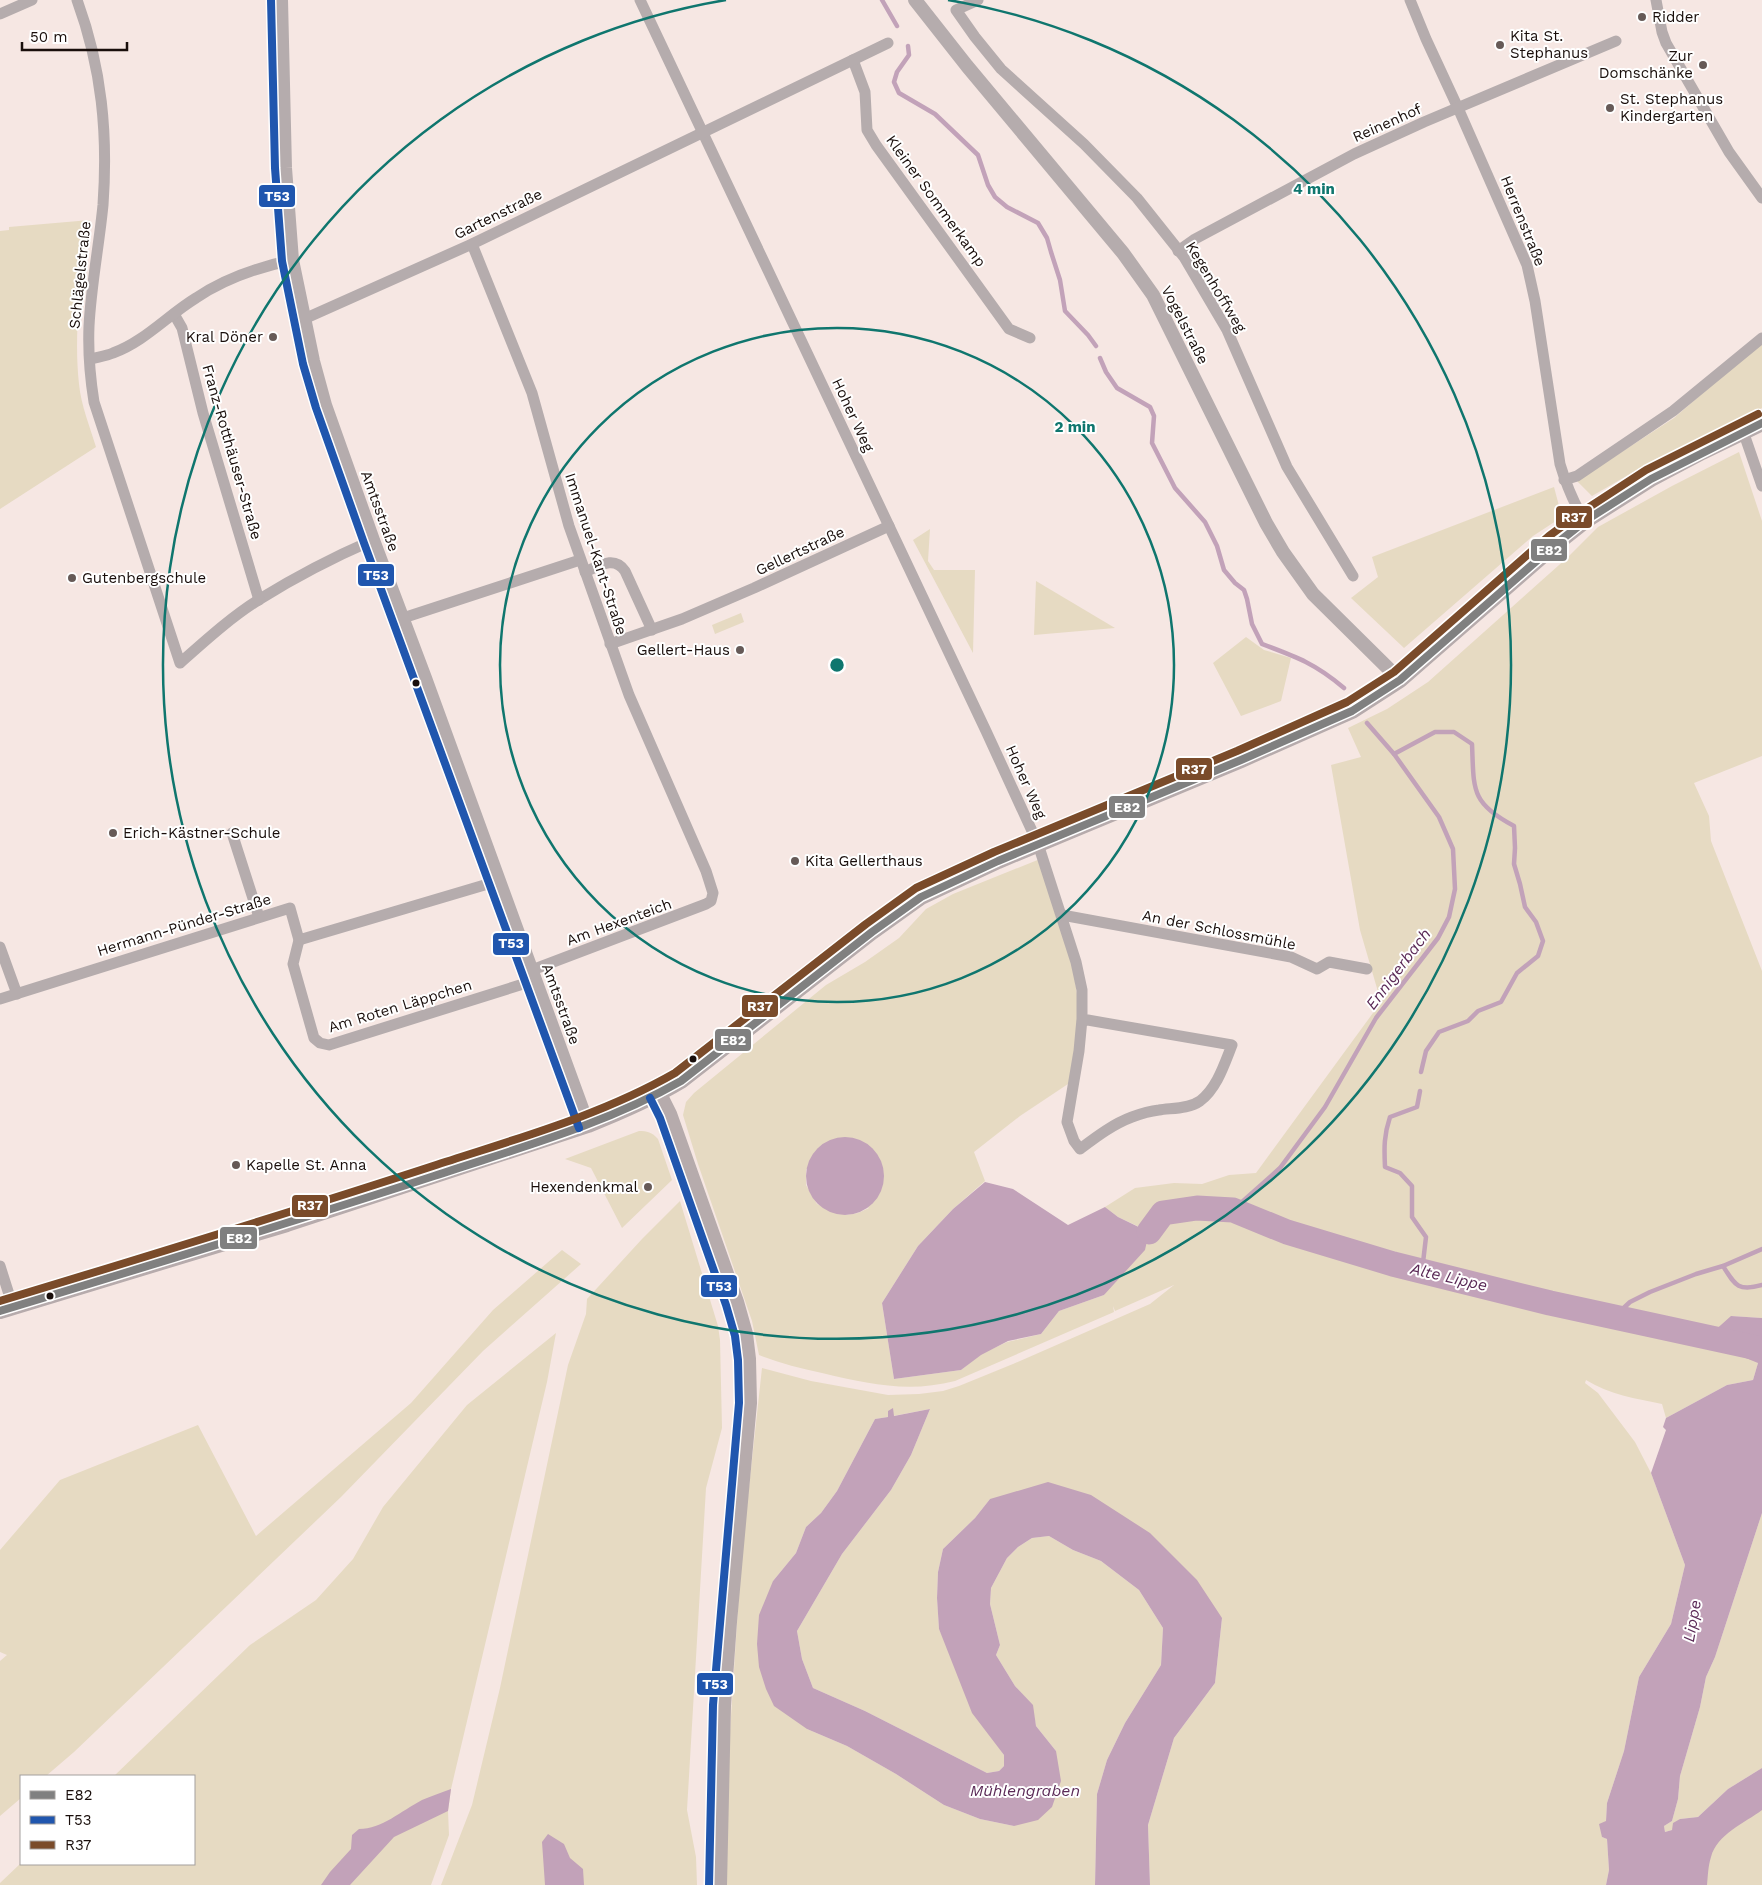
<svg xmlns="http://www.w3.org/2000/svg" width="1762" height="1885" viewBox="0 0 1762 1885" font-family="'Work Sans',sans-serif">
<style>
.green{fill:#e6dac2;fill-rule:evenodd}
.water{fill:#c2a2b9}
.lines{fill:none;stroke-linecap:round;stroke-linejoin:round}
.stream{stroke:#c2a2b9;stroke-width:4.5}
.river{stroke:#c2a2b9;stroke-width:25}
.minor{stroke:#b5acad;stroke-width:11}
.tertiary{stroke:#b5acad;stroke-width:14}
.secondary{stroke:#b6abac;stroke-width:16}
.bus-1-casing{stroke:#fff;stroke-width:11}
.bus-2-casing{stroke:#fff;stroke-width:11}
.bus-3-casing{stroke:#fff;stroke-width:11}
.bus-1{stroke:#808080;stroke-width:8}
.bus-2{stroke:#2056ae;stroke-width:8}
.bus-3{stroke:#7a4b2a;stroke-width:8}
.ring{fill:none;stroke:#0f766e;stroke-width:2.5}
.poi-dot{fill:#665a57;stroke:#fff;stroke-width:2}
.bus-dot{fill:#190e0b;stroke:#fff;stroke-width:2}
.labels{text-anchor:middle;dominant-baseline:central;stroke-width:4;stroke-linejoin:round;paint-order:stroke}
.poi-label{font-size:15px;fill:#190e0b;stroke:#fff;text-anchor:start}
.street-label{font-size:15px;fill:#190e0b;stroke:#fff}
.water-label{font-size:16px;font-style:italic;fill:#5b2a57;stroke:#fff}
.centre{fill:#0f766e;stroke:#fff;stroke-width:2.5}
.ring-label{font-size:15px;text-anchor:middle;font-weight:bold;fill:#0f766e;stroke:#fff;stroke-width:4;stroke-linejoin:round;paint-order:stroke}
.line-badge{stroke:#fff;stroke-width:2}
.badge-label{font-size:14px;text-anchor:middle;font-weight:bold;fill:#fff}
</style>
<rect width="100%" height="100%" fill="#f6e7e3"/>
<g class="green">
<path d="M90,220C82,275 73,328 79,384C81,405 90,427 96,447L0,509V231L9,230V227Z"/>
<polygon points="1762,342 1762,408 1654,460 1592,496 1577,481 1674,418"/>
<path d="M1739,452L1762,521V756L1694,783L1709,816L1711,841L1762,971V1318L1731,1316L1758,1363L1753,1380L1727,1385L1666,1418L1662,1404C1637,1399 1608,1394 1586,1380L1585,1383L1598,1393L1635,1442L1651,1473L1685,1565L1671,1624L1639,1677L1624,1751L1607,1803L1606,1822L1602,1837L1607,1839L1609,1870L1606,1885H1150L1148,1825L1174,1738L1215,1683L1222,1618L990,1499L975,1518L943,1549L938,1572L937,1598L939,1629L993,1739L1004,1755V1766L999,1771L987,1773L865,1711L813,1688L802,1659L797,1631L842,1554L891,1490L911,1455L930,1409L893,1416L892,1409L888,1417L875,1419L837,1491L821,1513L806,1527L796,1553L773,1581L807,1729L847,1746L896,1774L944,1805L980,1819L1014,1826L1056,1751L1036,1726L1032,1705L1015,1686L996,1655L1000,1645L990,1604L991,1588L1007,1558L1018,1547L1032,1538L1049,1536L1073,1550L1101,1561L1139,1590L1163,1628L1161,1665L1125,1723L1107,1760L1097,1794L1095,1885H725L728,1763L741,1561L762,1368L811,1381L888,1395L919,1394L943,1391L959,1386L1013,1364L1150,1304L1174,1285L1115,1311L1113,1306L1114,1312L955,1381C909,1393 868,1384 822,1373C800,1368 779,1363 759,1355L752,1321L698,1164L683,1115L686,1102L694,1093L826,985L865,962L899,938L926,909L953,894L1040,859C1059,919 1083,978 1079,1043C1078,1056 1072,1071 1068,1084L1020,1116L974,1152L985,1181L953,1209L918,1246L882,1303L894,1379L961,1370L981,1354L1007,1342L1041,1334L1059,1311L1104,1295L1148,1231L1118,1217L1105,1207L1135,1188L1174,1183L1202,1184L1229,1175L1256,1173L1381,1002L1360,930L1331,765L1361,757L1348,728L1387,709L1428,682L1568,557L1598,527L1672,486ZM806,1169L869,1208L858,1213L846,1215L817,1204L806,1185Z"/>
<polygon points="1554,487 1562,517 1533,536 1404,648 1351,598 1378,577 1372,557"/>
<polygon points="930,529 928,561 934,570 975,570 973,653 913,540"/>
<polygon points="1036,581 1115,628 1034,635"/>
<polygon points="741,613 744,622 715,634 712,625"/>
<polygon points="1246,637 1264,650 1291,658 1281,701 1241,716 1213,663"/>
<path d="M639,1131C647,1131 652,1132 658,1139L672,1180L622,1228L591,1168L565,1159Z"/>
<polygon points="680,1201 718,1326 720,1340 722,1428 706,1488 687,1810 696,1857 697,1885 441,1885 472,1805 500,1688 568,1365 586,1314 587,1299 642,1239"/>
<polygon points="562,1250 581,1264 483,1351 341,1497 74,1752 46,1776 21,1776 21,1798 0,1816 0,1661 7,1655 0,1652 0,1550 60,1480 198,1425 256,1536 411,1403 493,1310"/>
<polygon points="556,1333 547,1382 451,1789 448,1811 449,1835 431,1885 0,1885 0,1883 21,1863 194,1864 194,1776 114,1776 250,1645 316,1600 353,1559 383,1507 467,1405"/>
<polygon points="1762,1513 1762,1768 1728,1789 1698,1817 1680,1819 1672,1830 1665,1832 1664,1826 1672,1821 1678,1799 1680,1776 1700,1707 1706,1677 1715,1657"/>
<polygon points="1762,1799 1762,1885 1626,1885"/>
</g>
<g class="water">
<circle cx="845" cy="1176" r="39"/>
<polygon points="985,1182 1013,1189 1068,1225 1105,1207 1118,1217 1149,1232 1145,1250 1104,1295 1059,1311 1041,1334 1008,1341 981,1355 961,1370 894,1379 882,1303 918,1246 953,1209"/>
<path d="M1731,1316L1762,1318V1513L1715,1657L1706,1677L1700,1707L1680,1776L1678,1799L1672,1821L1664,1826L1665,1832L1672,1830L1673,1823L1680,1819L1698,1817L1728,1789L1762,1768V1810C1745,1823 1717,1834 1711,1857C1708,1866 1708,1876 1707,1885H1606L1609,1870L1607,1839L1602,1837L1599,1824L1606,1821L1607,1803L1624,1751L1639,1677L1671,1624L1685,1565L1651,1473L1666,1430L1663,1427L1666,1418L1727,1385L1753,1380L1758,1363L1711,1344L1712,1333Z"/>
<polygon points="893,1408 894,1416 930,1409 911,1455 891,1490 842,1554 797,1631 802,1659 813,1688 865,1711 987,1773 999,1771 1004,1766 1004,1755 972,1713 939,1629 937,1598 938,1572 943,1549 975,1518 990,1499 1048,1482 1091,1495 1150,1533 1197,1580 1222,1618 1215,1683 1174,1738 1148,1825 1150,1885 1095,1885 1097,1794 1107,1760 1125,1723 1161,1665 1163,1628 1139,1590 1101,1561 1073,1550 1049,1536 1032,1538 1018,1547 1007,1558 991,1588 990,1604 1000,1645 996,1655 1015,1686 1033,1705 1036,1726 1056,1751 1061,1781 1052,1807 1038,1820 1014,1826 980,1819 944,1805 896,1774 847,1746 807,1729 774,1706 766,1689 759,1667 757,1644 759,1615 773,1581 796,1553 806,1527 821,1513 837,1491 875,1419 888,1417 888,1411"/>
<path d="M451,1789L448,1811L394,1837L350,1885H321L330,1872L351,1849L352,1835L359,1829C382,1829 401,1811 422,1800C431,1796 441,1793 451,1789Z"/>
<polygon points="548,1834 564,1844 570,1858 583,1869 584,1885 545,1885 542,1842"/>
</g>
<g class="lines">
<g class="stream">
<polyline points="882,0 897,26"/>
<polyline points="908,46 909,55 897,72 894,82 899,93 935,114 978,155 988,185 995,197 1007,207 1038,223 1047,238 1051,252 1060,280 1065,311 1088,335 1096,346"/>
<path d="M1100,358L1106,372L1117,388L1150,407L1154,416L1152,443L1175,488L1205,522L1217,546L1224,570L1235,583L1244,590L1247,599L1252,624L1262,644C1297,657 1316,664 1344,688"/>
<path d="M1394,754L1435,732H1454L1472,744C1474,789 1470,803 1514,826L1515,848L1514,864L1520,884L1525,907L1536,922L1543,941L1538,956L1517,973L1501,1002L1478,1011L1468,1021L1439,1032L1426,1051L1421,1072"/>
<path d="M1420,1091L1417,1107L1390,1117C1384,1135 1384,1147 1385,1167L1400,1173L1412,1186V1217L1426,1237L1422,1271"/>
<polyline points="1233,1210 1280,1168 1325,1107 1376,1018 1438,938 1449,917 1455,889 1453,849 1439,817 1394,754 1367,723"/>
<path d="M1723,1266C1735,1285 1738,1292 1762,1285"/>
<polyline points="1614,1317 1630,1302 1650,1292 1696,1274 1723,1266 1762,1249"/>
</g>
<polyline class="river" points="1149,1232 1163,1213 1197,1208 1233,1210 1287,1232 1393,1264 1550,1303 1762,1349"/>
<g class="minor">
<path d="M77,0C102,68 108,134 103,205C99,246 91,286 89,326C88,351 90,377 94,402L180,663C205,641 231,617 260,599C297,576 334,557 373,540"/>
<path d="M640,0L986,731L1038,844L1076,962L1082,990V1019L1079,1051L1067,1122L1074,1141L1080,1149C1096,1137 1113,1124 1132,1117C1140,1114 1150,1111 1159,1110C1171,1108 1189,1109 1200,1101C1217,1088 1224,1065 1232,1045L1082,1019"/>
<polyline points="978,0 956,10 975,37 1001,69 1084,144 1137,198 1184,257 1227,330 1287,467 1353,576"/>
<path d="M1410,0L1426,39L1458,108L1527,265L1535,301L1560,464C1566,484 1574,504 1585,521"/>
<polyline points="1656,0 1662,32 1666,43 1729,152 1762,198"/>
<polyline points="0,14 32,0"/>
<polyline points="853,60 865,92 867,130 876,145 1009,329 1030,338"/>
<polyline points="472,244 532,393 569,526 629,695 706,871 713,893 711,901 706,904 532,970"/>
<polyline points="1178,251 1195,239 1354,154 1424,122 1616,41"/>
<polyline points="174,314 182,328 203,413 259,600"/>
<polyline points="304,319 472,244 888,43"/>
<path d="M91,359C98,357 106,356 113,353C144,342 168,315 196,298C224,279 259,267 292,260"/>
<polyline points="1743,431 1762,486"/>
<polyline points="1564,480 1577,476 1673,411 1762,338"/>
<path d="M585,572C599,566 614,555 625,571L652,630"/>
<polyline points="403,618 580,560"/>
<polyline points="610,644 682,619 754,588 889,526"/>
<polyline points="232,833 259,917"/>
<polyline points="1062,915 1291,957 1317,969 1329,962 1367,969"/>
<polyline points="299,940 293,964 314,1038 320,1043 329,1045 536,980"/>
<polyline points="0,947 17,994"/>
<polyline points="0,999 290,908 299,940 498,881"/>
<polyline points="0,1266 13,1307"/>
</g>
<g class="tertiary">
<polyline points="281,0 285,168 292,260 313,361 325,405 373,540 425,678 588,1125"/>
<polyline points="915,0 967,66 1123,253 1153,295 1266,523 1283,552 1313,594 1400,680"/>
</g>
<g class="secondary">
<polyline points="659,1094 669,1114 736,1302 745,1334 748,1359 749,1403 729,1622 723,1706 719,1885"/>
<path d="M0,1311L287,1224L588,1125C621,1112 651,1099 681,1081L872,932L921,897L998,861L1241,760L1352,711L1400,680L1556,544L1585,521L1651,479L1702,452L1762,423"/>
</g>
<defs>
<path id="bus-1" d="M0,1311C145,1267 290,1223 434,1176C518,1148 604,1125 681,1081L872,932L921,897L998,861L1241,760L1352,711L1400,680L1556,544L1585,521L1651,479L1762,423"/>
<g id="bus-2">
<polyline points="271,0 275,168 282,261 303,364 316,408 364,543 579,1128"/>
<polyline points="650,1098 660,1118 726,1305 735,1336 738,1360 739,1403 713,1705 709,1885"/>
</g>
<path id="bus-3" d="M0,1301C145,1257 289,1213 433,1166C515,1139 600,1116 675,1073L866,924L916,888L994,852L1237,751L1347,702L1394,672L1549,536L1580,513L1646,470L1758,414"/>
</defs>
<use href="#bus-1" class="bus-1-casing"/>
<use href="#bus-2" class="bus-2-casing"/>
<use href="#bus-3" class="bus-3-casing"/>
<use href="#bus-1" class="bus-1"/>
<use href="#bus-2" class="bus-2"/>
<use href="#bus-3" class="bus-3"/>
</g>
<g class="ring">
<circle cx="837" cy="665" r="337"/>
<path d="M948 0A674 674 0 1 1 726 0"/>
</g>
<g class="poi-dot">
<circle cx="1642" cy="17" r="5"/>
<circle cx="1500" cy="45" r="5"/>
<circle cx="1703" cy="65" r="5"/>
<circle cx="1610" cy="108" r="5"/>
<circle cx="273" cy="337" r="5"/>
<circle cx="72" cy="578" r="5"/>
<circle cx="740" cy="650" r="5"/>
<circle cx="113" cy="833" r="5"/>
<circle cx="795" cy="861" r="5"/>
<circle cx="236" cy="1165" r="5"/>
<circle cx="648" cy="1187" r="5"/>
</g>
<g class="bus-dot">
<circle cx="416" cy="683" r="4.5"/>
<circle cx="693" cy="1059" r="4.5"/>
<circle cx="50" cy="1296" r="4.5"/>
</g>
<g class="labels">
<g class="poi-label">
<text x="1652" y="17">Ridder</text>
<text x="1510" y="36">Kita St.<tspan x="1510" dy="17">Stephanus</tspan></text>
<text x="1693" y="56" text-anchor="end">Zur<tspan x="1693" dy="17">Domschänke</tspan></text>
<text x="1620" y="99">St. Stephanus<tspan x="1620" dy="17">Kindergarten</tspan></text>
<text x="263" y="337" text-anchor="end">Kral Döner</text>
<text x="82" y="578">Gutenbergschule</text>
<text x="730" y="650" text-anchor="end">Gellert-Haus</text>
<text x="123" y="833">Erich-Kästner-Schule</text>
<text x="805" y="861">Kita Gellerthaus</text>
<text x="246" y="1165">Kapelle St. Anna</text>
<text x="638" y="1187" text-anchor="end">Hexendenkmal</text>
</g>
<g class="street-label">
<text transform="translate(1387 123) rotate(-24)">Reinenhof</text>
<text transform="translate(936 201) rotate(54)">Kleiner Sommerkamp</text>
<text transform="translate(498 214) rotate(-26)">Gartenstraße</text>
<text transform="translate(1523 221) rotate(68)">Herrenstraße</text>
<text transform="translate(80 275) rotate(-84)">Schlägelstraße</text>
<text transform="translate(1216 287) rotate(59)">Kegenhoffweg</text>
<text transform="translate(1185 325) rotate(63)">Vogelstraße</text>
<text transform="translate(853 415) rotate(65)">Hoher Weg</text>
<text transform="translate(232 452) rotate(74)">Franz-Rotthäuser-Straße</text>
<text transform="translate(380 511) rotate(70)">Amtsstraße</text>
<text transform="translate(800 551) rotate(-25)">Gellertstraße</text>
<text transform="translate(596 554) rotate(72)">Immanuel-Kant-Straße</text>
<text transform="translate(1026 782) rotate(66)">Hoher Weg</text>
<text transform="translate(619 922) rotate(-20)">Am Hexenteich</text>
<text transform="translate(184 925) rotate(-17)">Hermann-Pünder-Straße</text>
<text transform="translate(1219 930) rotate(11)">An der Schlossmühle</text>
<text transform="translate(561 1004) rotate(70)">Amtsstraße</text>
<text transform="translate(400 1006) rotate(-17)">Am Roten Läppchen</text>
</g>
<g class="water-label">
<text transform="translate(1398 969) rotate(-53)">Ennigerbach</text>
<text transform="translate(1449 1277) rotate(13)">Alte Lippe</text>
<text transform="translate(1692 1621) rotate(-80)">Lippe</text>
<text x="1025" y="1790">Mühlengraben</text>
</g>
</g>
<circle cx="837" cy="665" r="8" class="centre"/>
<g class="ring-label">
<text x="1314" y="194">4 min</text>
<text x="1075" y="432">2 min</text>
</g>
<g class="line-badge">
<rect x="258" y="184" width="38" height="24" rx="5" fill="#2056ae"/>
<rect x="1555" y="505" width="38" height="24" rx="5" fill="#7a4b2a"/>
<rect x="1530" y="538" width="38" height="24" rx="5" fill="#808080"/>
<rect x="357" y="563" width="38" height="24" rx="5" fill="#2056ae"/>
<rect x="1175" y="757" width="38" height="24" rx="5" fill="#7a4b2a"/>
<rect x="1108" y="795" width="38" height="24" rx="5" fill="#808080"/>
<rect x="492" y="932" width="38" height="24" rx="5" fill="#2056ae"/>
<rect x="741" y="994" width="38" height="24" rx="5" fill="#7a4b2a"/>
<rect x="714" y="1028" width="38" height="24" rx="5" fill="#808080"/>
<rect x="291" y="1194" width="38" height="24" rx="5" fill="#7a4b2a"/>
<rect x="219" y="1226" width="39" height="24" rx="5" fill="#808080"/>
<rect x="700" y="1274" width="38" height="24" rx="5" fill="#2056ae"/>
<rect x="696" y="1672" width="38" height="24" rx="5" fill="#2056ae"/>
</g>
<g class="badge-label">
<text x="277" y="201">T53</text>
<text x="1574" y="522">R37</text>
<text x="1549" y="555">E82</text>
<text x="376" y="580">T53</text>
<text x="1194" y="774">R37</text>
<text x="1127" y="812">E82</text>
<text x="511" y="948">T53</text>
<text x="760" y="1011">R37</text>
<text x="733" y="1045">E82</text>
<text x="310" y="1210">R37</text>
<text x="239" y="1243">E82</text>
<text x="719" y="1291">T53</text>
<text x="715" y="1689">T53</text>
</g>
<rect x="20" y="1775" width="175" height="90" fill="#ffffff" stroke="#a39f9d"/>
<rect x="30" y="1791" width="25" height="8" fill="#808080" stroke="#a39f9d"/>
<text x="65" y="1800" font-size="15" fill="#190e0b">E82</text>
<rect x="30" y="1816" width="25" height="8" fill="#2056ae" stroke="#a39f9d"/>
<text x="65" y="1825" font-size="15" fill="#190e0b">T53</text>
<rect x="30" y="1841" width="25" height="8" fill="#7a4b2a" stroke="#a39f9d"/>
<text x="65" y="1850" font-size="15" fill="#190e0b">R37</text>
<path d="M22 42v8h105v-8" fill="none" stroke="#190e0b" stroke-width="2.5"/>
<text x="30" y="42" font-size="15" fill="#190e0b" stroke="#ffffff" stroke-width="4" paint-order="stroke">50 m</text>
</svg>
